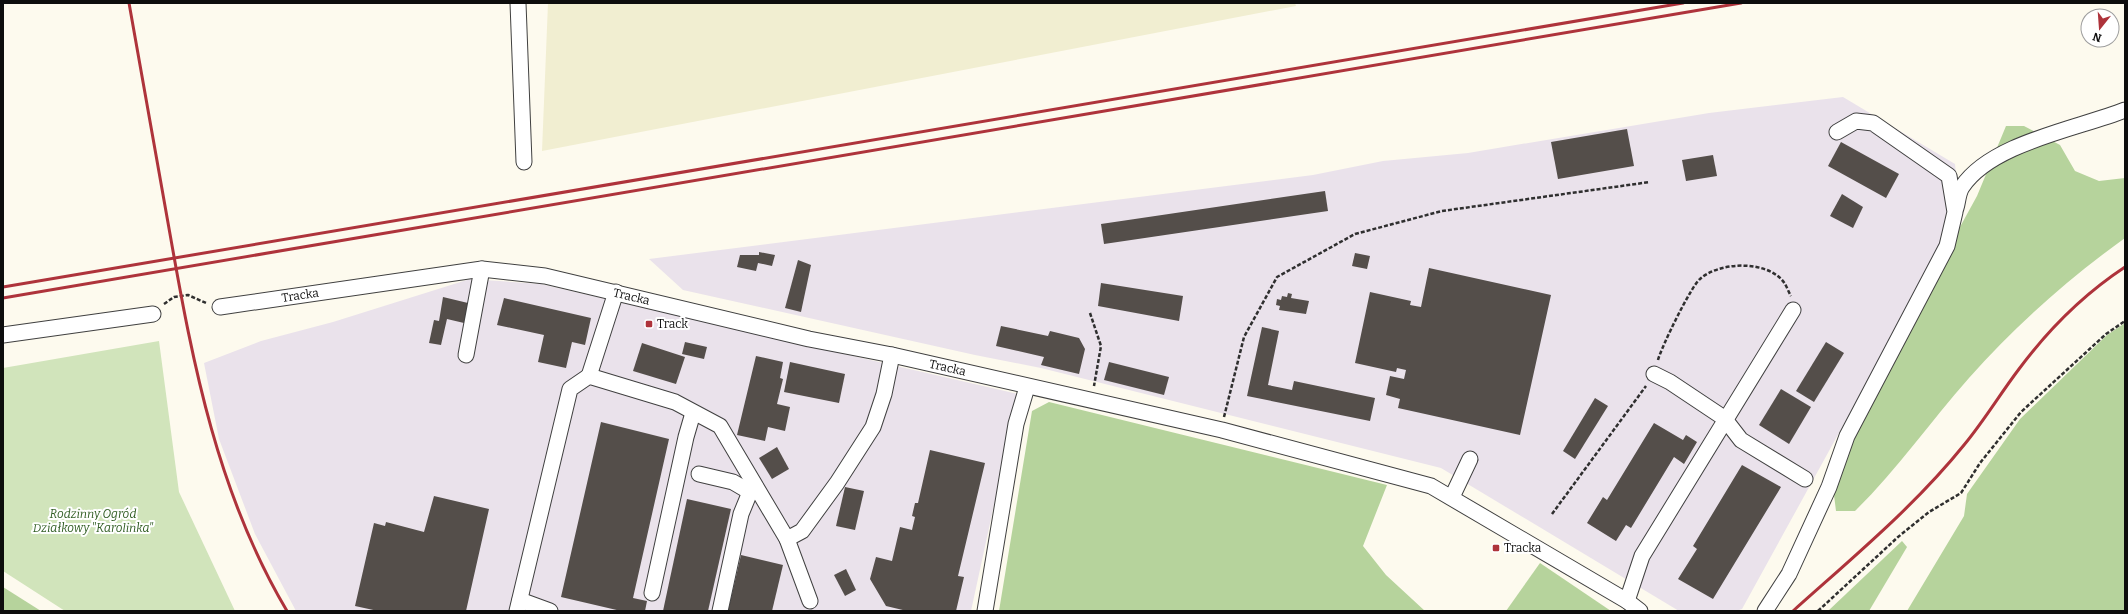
<svg xmlns="http://www.w3.org/2000/svg" width="2128" height="614" viewBox="0 0 2128 614" font-family="Bitter,serif">
<style>
.industrial{fill:#eae2eb}
.farmland{fill:#f1eed1}
.green{fill:#d1e4bb}
.forest{fill:#b6d39c}
.building{fill:#544e4a}
.lines{fill:none;stroke-linecap:round;stroke-linejoin:round}
.minor-casing{stroke:#404040;stroke-width:17}
.path{stroke:#2f2f2f;stroke-width:2.5;stroke-dasharray:4 2;stroke-linecap:butt}
.minor{stroke:#fff;stroke-width:15}
.rail{stroke:#ae333b;stroke-width:3}
.poi-dot{fill:#ae333b;stroke:#fff;stroke-width:1.5}
.labels{text-anchor:middle;dominant-baseline:central;stroke-width:4;stroke-linejoin:round;paint-order:stroke}
.street-label{font-size:12px;fill:#0d0d0d;stroke:#fff}
.poi-label{font-size:12px;fill:#0d0d0d;stroke:#fff;text-anchor:start}
.park-label{font-size:12px;font-style:italic;fill:#315e24;stroke:#fff}
</style>
<rect width="100%" height="100%" fill="#fdfaee"/>
<g class="industrial">
<polygon points="1843,97 1955,164 1960,213 1742,609 1736,611 1679,611 1441,468 1041,368 975,355 683,290 649,259 1313,175 1383,161 1468,153 1709,113"/>
<polygon points="470,279 541,284 1018,394 971,611 296,611 255,534 219,439 204,363 261,341 333,322"/>
</g>
<polygon class="farmland" points="548,3 1295,3 1296,6 542,151"/>
<polygon class="green" points="159,341 179,492 235,611 65,611 3,571 3,368"/>
<g class="forest">
<path d="M2006,126H2024L2060,145L2075,171L2099,181L2125,178V238C2068,279 2016,325 1969,378C1930,422 1897,470 1855,511H1836L1833,487L1852,435L1938,267L1977,196Z"/>
<polygon points="2125,323 2125,611 1907,611 1964,516 1967,494 2020,419 2107,335"/>
<polygon points="1049,402 1387,485 1363,546 1386,575 1425,611 999,611 1032,411"/>
<polygon points="1902,541 1907,547 1869,611 1828,611"/>
<polygon points="1540,563 1611,611 1506,611"/>
<polygon points="3,587 41,611 3,611"/>
</g>
<g class="building">
<polygon points="1627,129 1634,166 1558,179 1551,142"/>
<polygon points="1841,142 1899,174 1886,198 1828,166"/>
<polygon points="1713,155 1717,176 1686,181 1682,160"/>
<polygon points="1325,191 1328,211 1104,244 1101,224"/>
<polygon points="1842,194 1863,207 1853,228 1830,216"/>
<polygon points="759,252 775,255 772,266 758,263 756,271 737,267 740,255 759,255"/>
<polygon points="1355,253 1370,256 1367,269 1352,266"/>
<polygon points="798,260 811,265 801,312 785,308"/>
<polygon points="1429,268 1551,295 1520,435 1398,408 1400,399 1386,395 1390,376 1404,379 1406,370 1397,368 1396,372 1355,363 1370,292 1411,301 1410,305 1421,307"/>
<polygon points="1101,283 1183,296 1179,321 1098,306"/>
<polygon points="1288,293 1292,294 1291,298 1309,301 1306,314 1279,310 1280,306 1276,305 1277,299 1281,300 1282,296 1287,297"/>
<polygon points="443,297 468,303 464,323 447,319 441,345 429,343 434,320 439,321"/>
<polygon points="504,298 591,318 585,345 572,342 566,368 538,362 544,335 497,325"/>
<polygon points="1001,326 1048,336 1050,331 1079,338 1085,349 1079,374 1041,365 1044,357 996,346"/>
<polygon points="1262,327 1279,331 1268,385 1292,390 1294,381 1375,398 1370,421 1247,396"/>
<polygon points="685,342 707,347 704,359 682,354"/>
<polygon points="1826,342 1844,353 1814,402 1796,391"/>
<polygon points="642,343 685,357 676,384 633,371"/>
<polygon points="756,356 783,362 780,378 783,379 777,404 790,407 785,431 768,427 765,441 737,435"/>
<polygon points="790,362 845,374 839,403 784,392"/>
<polygon points="1109,362 1169,377 1164,395 1104,380"/>
<polygon points="1781,389 1811,407 1789,444 1759,425"/>
<polygon points="1595,398 1608,406 1575,459 1563,451"/>
<polygon points="601,422 669,439 633,598 647,601 645,611 621,611 561,597"/>
<polygon points="1654,423 1683,440 1686,435 1697,442 1684,464 1674,457 1631,528 1626,525 1616,541 1587,523 1603,497 1607,500"/>
<polygon points="777,447 789,469 772,479 759,458"/>
<polygon points="930,450 985,463 958,576 964,577 956,611 907,611 886,606 870,579 876,557 892,561 900,527 912,530 915,517 912,516 915,503 918,503"/>
<polygon points="1742,465 1781,487 1713,599 1678,579 1697,549 1693,546"/>
<polygon points="845,487 864,491 855,530 836,526"/>
<polygon points="434,496 489,509 466,611 378,611 355,606 374,523 385,526 386,522 424,532"/>
<polygon points="687,499 731,509 708,611 663,611"/>
<polygon points="741,555 783,565 772,611 728,611"/>
<polygon points="846,569 856,590 845,596 834,575"/>
</g>
<g class="lines">
<defs>
<g id="minor">
<polyline points="518,3 524,162"/>
<path d="M1956,208C1958,202 1958,193 1962,187C1991,143 2077,129 2125,110"/>
<path id="s1" d="M220,307L482,269L545,276L809,339L892,355L1222,430L1431,486L1627,601L1640,611"/>
<polyline points="3,335 153,314"/>
<polyline points="466,355 482,269"/>
<polyline points="1654,374 1670,382 1724,418 1741,440 1805,479"/>
<polyline points="589,376 616,292"/>
<polyline points="699,474 733,482 750,492"/>
<polyline points="1452,497 1470,459"/>
<polyline points="787,539 802,531 837,483 873,427 884,394 892,355"/>
<polyline points="652,593 686,437 693,413"/>
<polyline points="520,600 550,611"/>
<polyline points="1627,601 1642,556 1793,310"/>
<polyline points="517,611 570,389 589,376 675,402 720,426 787,539 810,601"/>
<polyline points="720,611 741,514 750,492 756,488"/>
<polyline points="985,611 1016,424 1027,387"/>
<polyline points="1765,611 1789,574 1829,487 1847,436 1947,246 1955,212 1949,176 1873,123 1856,121 1837,132"/>
</g>
</defs>
<use href="#minor" class="minor-casing"/>
<g class="path">
<polyline points="164,304 174,297 188,295 206,303"/>
<polyline points="1090,313 1101,346 1094,386"/>
<path d="M1658,360C1661,348 1691,286 1700,279C1719,262 1764,260 1782,280C1786,284 1788,291 1791,296"/>
<polyline points="1224,417 1244,337 1277,277 1355,234 1442,211 1650,182"/>
<polyline points="1552,514 1646,386"/>
<polyline points="1818,611 1898,537 1929,512 1961,493 1980,463 2021,412 2106,334 2125,321"/>
</g>
<use href="#minor" class="minor"/>
<g class="rail">
<path d="M129,3C142,80 156,157 170,234C193,365 218,495 287,611"/>
<polyline points="3,287 1683,3"/>
<polyline points="3,298 1741,3"/>
<path d="M1793,611C1852,558 1914,507 1964,445C1984,421 2000,394 2019,369C2048,330 2084,294 2125,267"/>
</g>
</g>
<g class="poi-dot">
<rect x="645" y="320" width="8" height="8" rx="2"/>
<rect x="1492" y="544" width="8" height="8" rx="2"/>
</g>
<g class="labels">
<g class="street-label">
<text stroke="none"><textPath href="#s1" startOffset="81">Tracka</textPath></text>
<text stroke="none"><textPath href="#s1" startOffset="417">Tracka</textPath></text>
<text stroke="none"><textPath href="#s1" startOffset="741">Tracka</textPath></text>
</g>
<g class="poi-label">
<text x="657" y="324">Track</text>
<text x="1504" y="548">Tracka</text>
</g>
<g class="park-label">
<text x="93" y="514">Rodzinny Ogród<tspan x="93" dy="14">Działkowy "Karolinka"</tspan></text>
</g>
</g>
<rect width="2128" height="614" fill="none" stroke="#0d0d0d" stroke-width="8"/>
<g transform="translate(2100 28) rotate(197)"><circle r="19" fill="#ffffff" stroke="#9e9e9e"/>
<path d="M0-3L7 15L0 10L-7 15Z" fill="#ae333b"/>
<text y="-6" font-size="11" font-weight="bold" text-anchor="middle" fill="#0d0d0d">N</text>
</g>
</svg>
